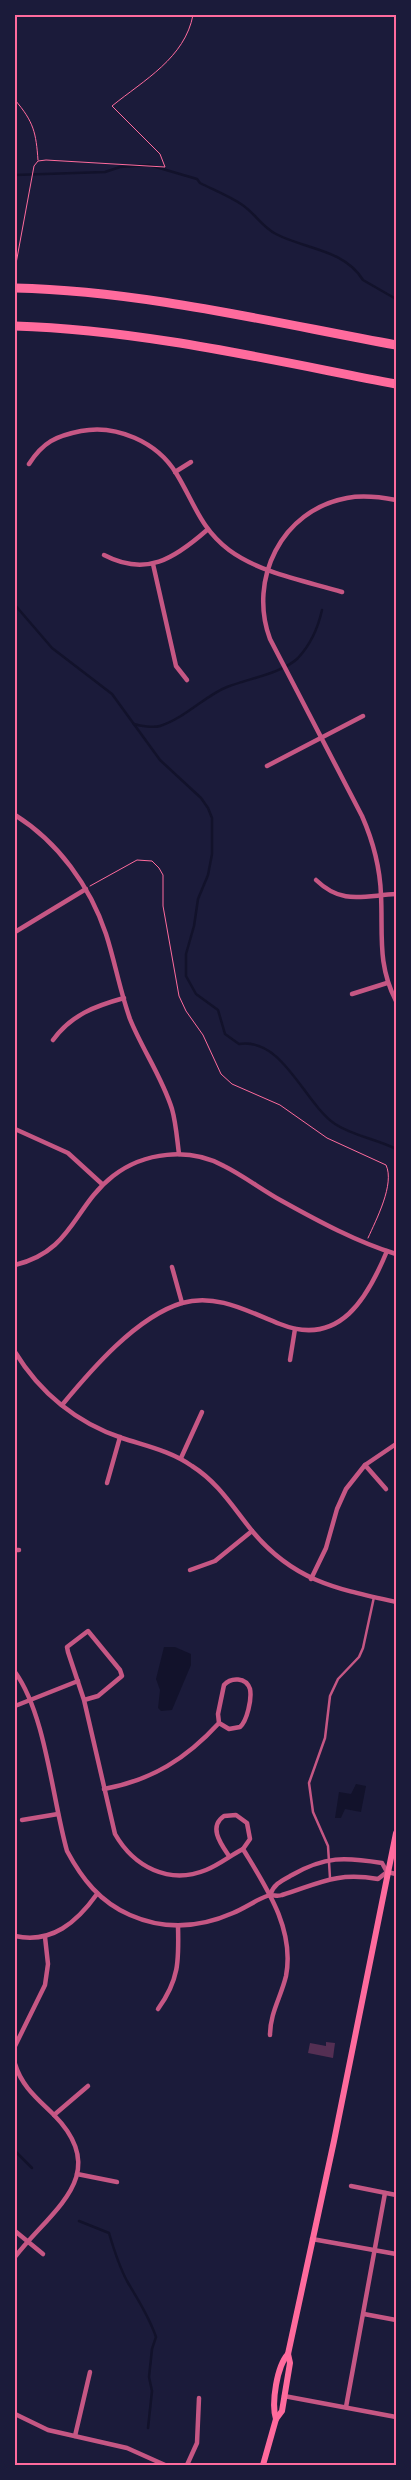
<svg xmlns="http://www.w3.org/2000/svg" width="411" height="2480" viewBox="0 0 411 2480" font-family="Jost,sans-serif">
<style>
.water{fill:#12122b}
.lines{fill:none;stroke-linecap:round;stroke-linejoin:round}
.stream{stroke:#12122b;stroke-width:2.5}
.building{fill:#542f53}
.path{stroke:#ff6b9d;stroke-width:1}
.service{stroke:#c65784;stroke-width:2.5}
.minor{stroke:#c65784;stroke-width:4.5}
.secondary{stroke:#ff6b9d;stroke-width:6}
.motorway{stroke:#ff6b9d;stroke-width:9}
.neatline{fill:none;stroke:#ff6b9d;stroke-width:2}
</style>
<rect width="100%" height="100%" fill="#1b1b3a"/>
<g class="water">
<polygon points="164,1647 175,1647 191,1654 191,1665 172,1710 161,1711 158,1708 160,1690 156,1679"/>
<polygon points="356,1784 366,1786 361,1812 345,1809 341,1818 335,1818 339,1792 351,1794"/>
</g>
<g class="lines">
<g class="stream">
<path d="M15,175L105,172L120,167L149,165L197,179L200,183C214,190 229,196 241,204C254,212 262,227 276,234C304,249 344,249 363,280L396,299"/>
<path d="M15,605L52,648L112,694L160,760L201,798L208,808L212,818V854L208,875L198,899L194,926L186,954V976L196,994L218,1010L225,1034L239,1044C283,1037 304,1103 335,1124C353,1136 377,1139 396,1149"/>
<path d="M134,724C140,726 154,728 160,726C185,718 206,695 227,687C247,679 283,673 298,658C311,644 318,628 322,610"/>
<polyline points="15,2151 32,2168"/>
<path d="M79,2221L109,2233C114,2250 119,2266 127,2281C138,2300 149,2316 156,2337L152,2349L149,2377L152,2391L148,2428"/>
</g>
</g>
<polygon class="building" points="326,2042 335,2043 333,2058 308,2053 310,2043 326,2046"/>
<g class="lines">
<g class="path">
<path d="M15,100C34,122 36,133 38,160"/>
<path d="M15,269L34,166L38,161L46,160L165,167L160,154L112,106C144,80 185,58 193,15"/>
<path d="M90,886L137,860L152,861L159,868L163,875V906L179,996L186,1011L203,1035L221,1074L232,1084L280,1105L327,1138L386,1165C395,1184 376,1220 368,1238"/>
</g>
<polyline class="service" points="330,1878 328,1846 313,1812 309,1783 325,1738 330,1696 338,1679 359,1657 363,1648 374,1597"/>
<g class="minor">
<path d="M29,464C43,442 56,436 81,431C116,424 157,442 176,473C194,502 200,528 229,550C260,573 305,581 342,592"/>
<polyline points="175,472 191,462"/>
<path d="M396,500C380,497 363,495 347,498C281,510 248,580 270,639L362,816C373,841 380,867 381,895C383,934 377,964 396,1001"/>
<path d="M104,555C146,577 174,559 207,530"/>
<polyline points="153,564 176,666 187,680"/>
<polyline points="267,766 363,716"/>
<path d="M15,815C58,842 90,886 106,934C115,962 120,991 130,1019C142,1049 162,1077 172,1109C176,1123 177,1139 179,1154"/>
<path d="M316,880C342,905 362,896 396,894"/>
<polyline points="15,932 86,889"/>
<polyline points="352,994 387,983"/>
<path d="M53,1040C71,1015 95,1006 124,998"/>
<polyline points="15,1129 68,1153 102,1184"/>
<path d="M15,1265C73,1251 73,1207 113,1176C144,1152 189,1147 224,1166C244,1176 262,1190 282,1201C318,1221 357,1242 396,1254"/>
<polyline points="172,1267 182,1303"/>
<path d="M15,1352C40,1393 77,1423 122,1438C146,1446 171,1451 192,1466C219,1483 234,1509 253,1532C294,1581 337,1589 396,1602"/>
<polyline points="290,1360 295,1329"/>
<path d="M62,1405C91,1370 136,1317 182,1303C217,1293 249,1312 280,1324C340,1348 368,1297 387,1251"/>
<polyline points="181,1458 202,1412"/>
<polyline points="365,1465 386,1489"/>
<polyline points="107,1483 120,1437"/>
<polyline points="15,1550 19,1550"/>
<polyline points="190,1570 215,1561 252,1531"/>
<polyline points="311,1579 326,1548 337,1509 346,1489 365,1465 396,1444"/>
<path d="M15,1672C46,1715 52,1798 67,1851C82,1879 100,1902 130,1915C164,1930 199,1928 233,1913C245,1908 256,1900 267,1896C272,1894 277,1897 282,1895C320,1883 336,1872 378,1879L387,1872"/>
<path d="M84,1700L98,1696L122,1676L120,1670L88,1631L67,1647L68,1652L84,1700L115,1834C134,1867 169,1885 206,1870C219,1865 231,1855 243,1849C266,1887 295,1929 286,1976C281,1997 270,2013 270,2035"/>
<polyline points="15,1706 78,1681"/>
<path d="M104,1789C152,1780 186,1759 219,1723L229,1729L240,1727C247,1721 252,1699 250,1689C246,1677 231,1677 224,1685L218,1714L219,1723"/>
<polyline points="22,1820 58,1814"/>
<path d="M229,1856C221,1844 208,1827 224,1816L236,1815L247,1823L250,1839L243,1849"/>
<polyline points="387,1872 396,1874"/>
<path d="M270,1895C274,1884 281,1881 292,1875C325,1856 345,1857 382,1863L387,1872"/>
<path d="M15,1936C52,1944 77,1922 97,1894"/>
<path d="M158,2009C179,1980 179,1961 178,1926"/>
<polyline points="15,2046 45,1985 48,1964 45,1937"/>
<path d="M15,2064C22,2087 38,2099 54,2115C113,2175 51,2210 15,2257"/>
<polyline points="54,2115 88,2086"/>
<polyline points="77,2174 117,2182"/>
<polyline points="351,2186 396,2195"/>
<polyline points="15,2231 43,2254"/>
<polyline points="312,2239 396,2254"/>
<polyline points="364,2314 396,2320"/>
<polyline points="284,2396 396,2417"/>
<polyline points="346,2407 385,2193"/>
<polyline points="15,2414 48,2430 127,2448 165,2465"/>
<polyline points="75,2436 90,2372"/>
<polyline points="187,2465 197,2443 199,2398"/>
</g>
<g class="secondary">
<path d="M276,2419C271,2403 277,2366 288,2354"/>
<polyline points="263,2465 276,2419 282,2411 290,2363 288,2354 334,2141 396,1833"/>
</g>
<g class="motorway">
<path d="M15,288C143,291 270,322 396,345"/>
<path d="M15,326C143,330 270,360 396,384"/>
</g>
</g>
<rect width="411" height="2480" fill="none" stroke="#1b1b3a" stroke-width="32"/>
<rect x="16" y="16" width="379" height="2448" class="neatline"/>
</svg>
